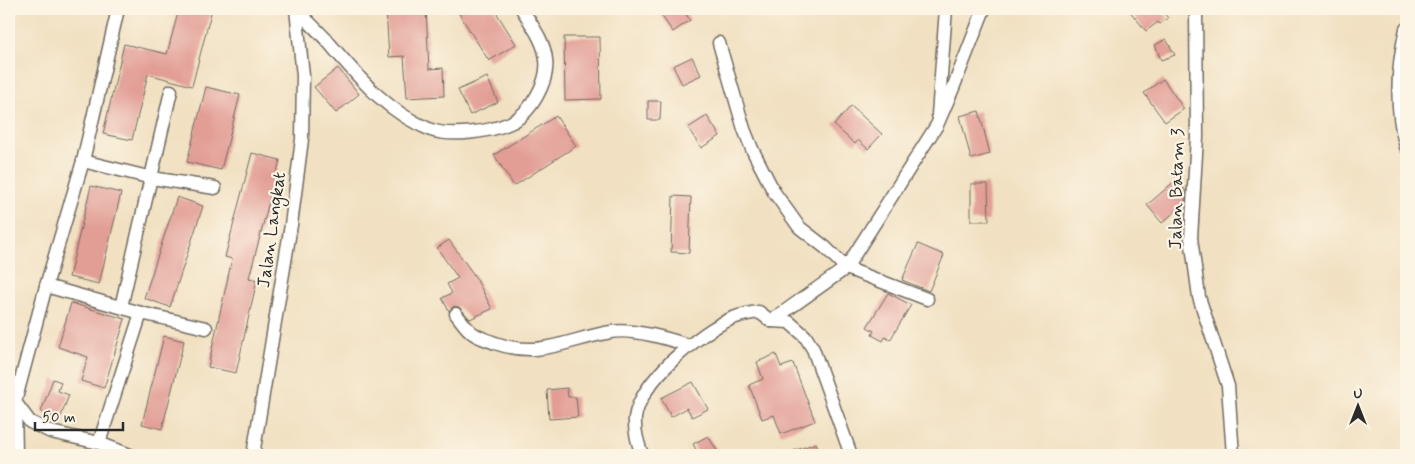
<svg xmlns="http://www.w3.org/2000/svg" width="1415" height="464" viewBox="0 0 1415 464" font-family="Mynerve,sans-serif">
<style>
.building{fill:#e29d95}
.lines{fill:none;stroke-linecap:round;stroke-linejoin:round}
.minor-casing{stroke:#706a60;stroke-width:15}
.minor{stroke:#fff;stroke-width:12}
.labels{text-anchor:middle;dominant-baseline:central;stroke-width:4.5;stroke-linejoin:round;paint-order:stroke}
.street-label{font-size:18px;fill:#2b2b2b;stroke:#fcf5e5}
</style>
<rect width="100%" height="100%" fill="#fcf5e5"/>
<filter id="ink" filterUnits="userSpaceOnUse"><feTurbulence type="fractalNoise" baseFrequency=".02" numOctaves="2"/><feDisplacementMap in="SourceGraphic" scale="10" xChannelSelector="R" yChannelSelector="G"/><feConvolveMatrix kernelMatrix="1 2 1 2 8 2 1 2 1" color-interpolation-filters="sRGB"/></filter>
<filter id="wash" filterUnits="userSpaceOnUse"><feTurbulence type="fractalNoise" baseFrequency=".0096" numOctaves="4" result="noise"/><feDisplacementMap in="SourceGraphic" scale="20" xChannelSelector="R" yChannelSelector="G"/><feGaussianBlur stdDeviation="1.12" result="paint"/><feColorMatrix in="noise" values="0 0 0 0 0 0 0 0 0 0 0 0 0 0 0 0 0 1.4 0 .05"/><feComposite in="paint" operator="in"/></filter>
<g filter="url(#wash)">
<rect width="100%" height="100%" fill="#f1e0c1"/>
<g id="blocks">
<g class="building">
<polygon points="179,9 212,9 192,86 148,74 132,140 103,134 124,44 167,54"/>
<polygon points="386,9 426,9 429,69 443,68 444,96 407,98 404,56 389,57"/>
<polygon points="456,9 494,9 516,44 489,61"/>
<polygon points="669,9 682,9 690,20 673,32 661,15"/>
<polygon points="1128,9 1152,9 1157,14 1161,10 1168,18 1160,24 1158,22 1146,31"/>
<polygon points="564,37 600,37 601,99 565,100"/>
<polygon points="1166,39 1175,55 1161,60 1155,45"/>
<polygon points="692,57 701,75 682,84 673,66"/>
<polygon points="338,68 359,94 336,113 314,87"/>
<polygon points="487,77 498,102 470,115 458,90"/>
<polygon points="1163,79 1184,109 1165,122 1144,93"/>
<polygon points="206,87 240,95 221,170 187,162"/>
<polygon points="648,101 661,101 660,120 648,120"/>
<polygon points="851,106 882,134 868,149 858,140 855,144 834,125"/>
<polygon points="979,111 990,154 971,159 960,116"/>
<polygon points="556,116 576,146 514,186 494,155"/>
<polygon points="707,116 720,136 701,148 688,128"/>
<polygon points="252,153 280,160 249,278 257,280 236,373 208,367 232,259 225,257"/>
<polygon points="1176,180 1186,191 1185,203 1162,223 1147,205"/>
<polygon points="971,184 988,184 989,221 971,221"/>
<polygon points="91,186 121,193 99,284 69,277"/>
<polygon points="673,196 691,197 689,253 671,252"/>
<polygon points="177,197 203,206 170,307 144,298"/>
<polygon points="449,240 476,278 492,309 470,319 459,307 454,306 449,311 442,298 452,293 447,284 458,278 437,248"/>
<polygon points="918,244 944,255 929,291 902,280"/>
<polygon points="888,293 911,305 890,340 885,337 883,341 872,335 874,331 867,327"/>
<polygon points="71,303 125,319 104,388 81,381 88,357 58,347"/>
<polygon points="164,336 184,341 162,429 142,424"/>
<polygon points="776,354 781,367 793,363 815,421 781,434 774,415 762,419 749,385 763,379 757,362"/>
<polygon points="53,379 61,382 58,391 69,395 60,419 41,412"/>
<polygon points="693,382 708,409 692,417 687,408 671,417 661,398"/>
<polygon points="567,388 568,397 576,397 578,417 549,419 547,390"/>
<polygon points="708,436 720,455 699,455 693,444"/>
<polygon points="816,443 821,455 785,455 785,454"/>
</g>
</g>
</g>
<g filter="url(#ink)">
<use href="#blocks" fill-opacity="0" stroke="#706a60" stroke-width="1"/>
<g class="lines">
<defs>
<g id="minor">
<path d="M296,9C307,21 320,32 330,44C360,79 387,112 431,130C451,137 490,132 510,123C530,114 549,82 546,60C545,42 531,24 522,9"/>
<polyline points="1196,9 1197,137 1191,238 1199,297 1228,386 1233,455"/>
<path d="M1406,29C1397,68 1395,109 1406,147"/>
<polyline points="719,43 744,129 752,149 774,192 799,227 826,248 846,268 927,299"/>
<polyline points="938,115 946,9"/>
<polyline points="83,161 152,178 215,188"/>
<polyline points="46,286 141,313 206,328"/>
<polyline points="121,307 171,91"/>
<path d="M456,314C461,320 467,330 474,334C480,338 488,340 495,343C540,359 568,339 611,332C632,328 670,339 690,346"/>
<polyline points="771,321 846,268 937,125 953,88 984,9"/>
<polyline points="15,402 30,422 51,432 99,443 130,455"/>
<polyline points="99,443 141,313"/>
<polyline points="16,455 15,402 46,286 83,161 118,9"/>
<polyline points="253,455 291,225 302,139 303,76 296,9"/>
<path d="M642,455C638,443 634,431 635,418C640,381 701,331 733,318C741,315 750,313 759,312L771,321L789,322L805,336L813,349L851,455"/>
</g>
</defs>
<use href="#minor" class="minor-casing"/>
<use href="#minor" class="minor"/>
</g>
</g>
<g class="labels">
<g class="street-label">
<text transform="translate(1177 189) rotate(-89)">Jalan Batam 3</text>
<text transform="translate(272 230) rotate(-82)">Jalan Langkat</text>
</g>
</g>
<rect width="1415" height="464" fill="none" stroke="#fcf5e5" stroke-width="30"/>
<g transform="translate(1358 406)" stroke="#fcf5e5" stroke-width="4" paint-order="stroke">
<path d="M0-4L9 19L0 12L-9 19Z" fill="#2b2b2b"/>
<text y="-8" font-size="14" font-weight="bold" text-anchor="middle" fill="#2b2b2b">U</text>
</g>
<path d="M35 422v8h88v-8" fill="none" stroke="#2b2b2b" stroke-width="2.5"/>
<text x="42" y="422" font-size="15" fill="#2b2b2b" stroke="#fcf5e5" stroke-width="4" paint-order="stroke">50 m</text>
</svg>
